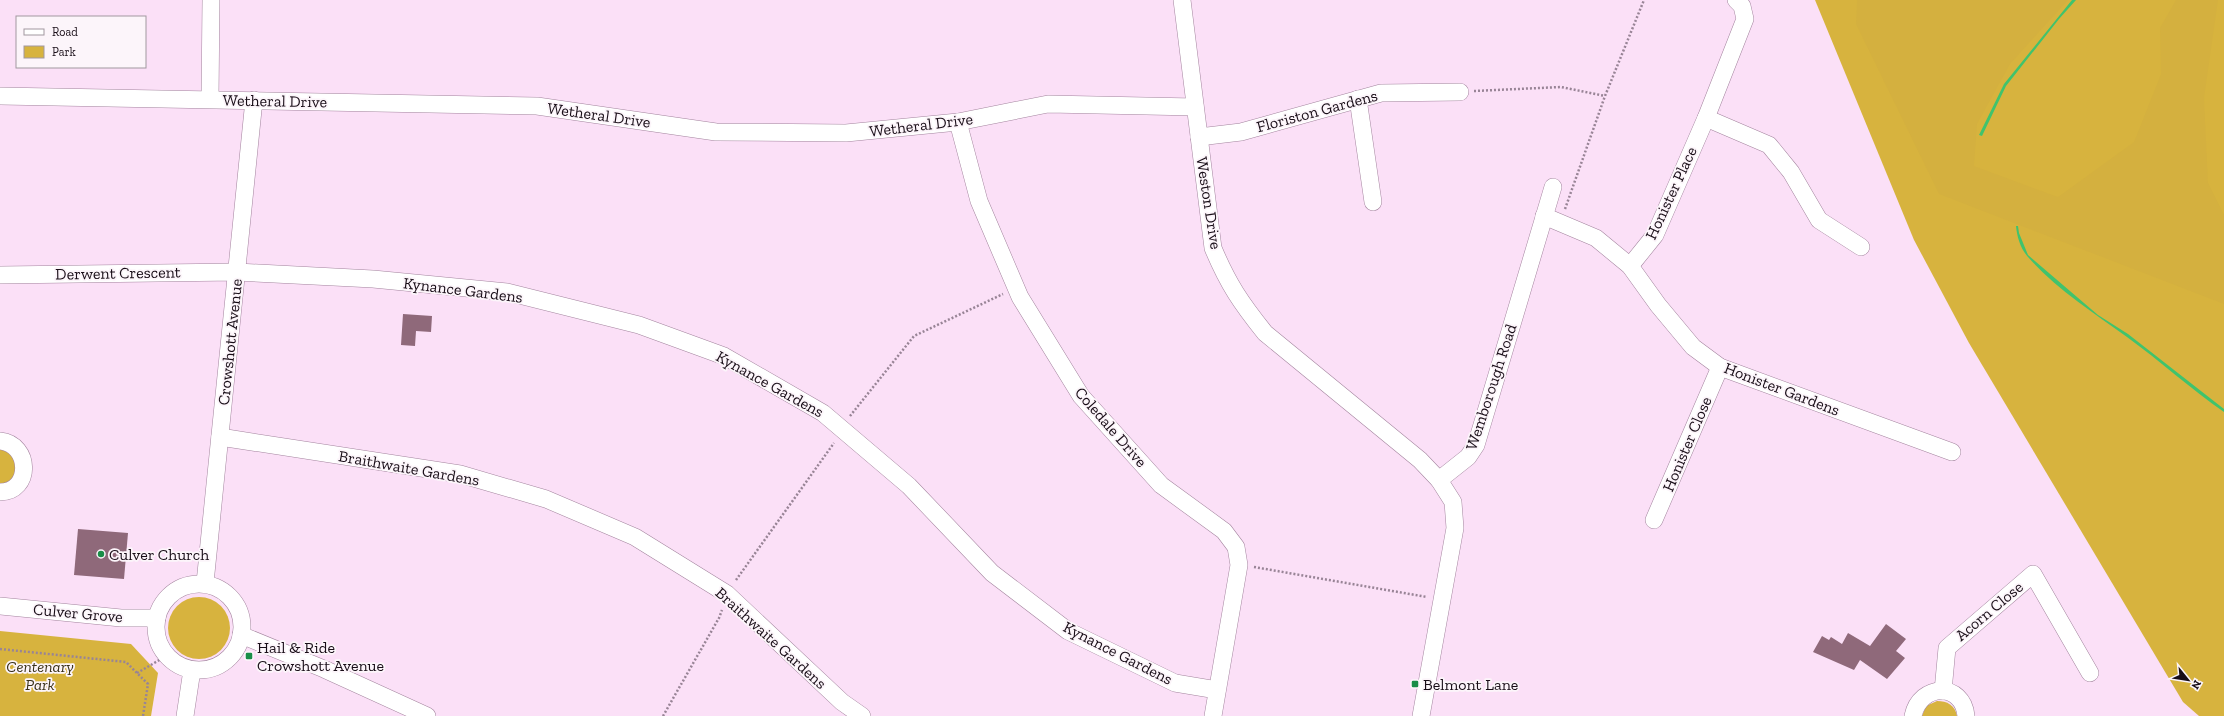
<svg xmlns="http://www.w3.org/2000/svg" width="2224" height="716" viewBox="0 0 2224 716" font-family="'Zilla Slab',serif">
<style>
.green{fill:#d7b33e}
.forest{fill:#d4b03f}
.water{fill:#40c36d}
.building{fill:#8f697a}
.lines{fill:none;stroke-linecap:round;stroke-linejoin:round}
.minor-casing{stroke:#a3849e;stroke-width:18}
.path{stroke:#988496;stroke-width:2.5;stroke-dasharray:2 2;stroke-linecap:butt}
.minor{stroke:#fff;stroke-width:17}
.poi-dot{fill:#198e48;stroke:#fcf5fa;stroke-width:1.5}
.labels{text-anchor:middle;dominant-baseline:central;stroke-width:3.5;stroke-linejoin:round;paint-order:stroke}
.street-label{font-size:16px;fill:#180d17;stroke:#fcf5fa}
.poi-label{font-size:16px;fill:#180d17;stroke:#fcf5fa;text-anchor:start}
.park-label{font-size:16px;font-style:italic;fill:#383018;stroke:#fcf5fa}
</style>
<rect width="100%" height="100%" fill="#fbe0f7"/>
<g class="green">
<polygon points="1815,0 2224,0 2224,716 2199,716 2183,702 1969,343 1914,240"/>
<polygon points="0,448 14,456 17,476 0,490"/>
<circle cx="199" cy="628" r="31"/>
<polygon points="0,631 131,644 158,673 151,716 0,716"/>
<path d="M1937,701C1947,701 1955,705 1957,716H1922L1926,706Z"/>
</g>
<polygon class="forest" points="1857,0 2068,0 2010,64 1977,124 1974,166 2058,197 2134,142 2161,74 2160,28 2176,0 2218,0 2204,98 2208,183 2224,215 2224,304 1939,194 1856,24"/>
<g class="water">
<polygon points="2072,0 2076,0 2059,19 2006,86 1982,136 1979,135 2004,84"/>
<path d="M2016,226H2018L2019,233L2028,255L2098,315L2128,334L2224,409V412C2191,389 2160,361 2127,337C2093,312 2056,289 2028,257C2020,248 2017,236 2016,226Z"/>
</g>
<g class="building">
<polygon points="403,314 432,316 431,332 416,331 415,346 401,345"/>
<polygon points="78,529 128,533 124,579 74,575"/>
<polygon points="1886,624 1906,639 1896,651 1905,658 1887,679 1860,660 1854,670 1813,652 1822,636 1829,640 1831,637 1842,644 1848,633 1870,646"/>
</g>
<g class="lines">
<defs>
<g id="minor">
<path d="M1182,0L1213,248C1228,284 1241,303 1265,333L1420,460L1439,480L1453,502L1455,528L1421,716"/>
<polyline points="0,96 537,106 716,132 846,133 958,122 1048,104 1195,107"/>
<polyline points="210,99 211,0"/>
<polyline points="1358,99 1373,202"/>
<polyline points="1706,118 1769,145 1791,172 1819,220 1861,247"/>
<polyline points="958,122 979,201 1020,297 1081,396 1161,485 1224,531 1236,547 1239,565 1213,716"/>
<polyline points="1199,137 1241,132 1381,93 1460,92"/>
<polyline points="1544,216 1596,238 1630,266 1658,305 1693,347 1720,367 1952,452"/>
<polyline points="1630,266 1655,235 1706,118 1745,19 1742,6 1736,0"/>
<polyline points="0,275 237,272 373,279 507,292 639,325 724,356 823,413 909,486 992,573 1068,631 1175,683 1217,690"/>
<polyline points="220,437 460,474 546,499 635,537 727,594 842,702 862,716"/>
<path d="M0,441C31,444 32,492 0,492"/>
<polyline points="1439,480 1468,457 1476,445 1553,187"/>
<polyline points="1654,520 1720,367"/>
<polyline points="205,583 254,100"/>
<circle cx="199" cy="627" r="43"/>
<polyline points="0,606 121,618 157,618"/>
<polyline points="241,635 324,669 427,716"/>
<polyline points="1943,691 1947,648 2033,574 2090,673"/>
<polyline points="185,716 192,670"/>
<path d="M1913,716C1920,683 1963,682 1966,716"/>
</g>
</defs>
<use href="#minor" class="minor-casing"/>
<g class="path">
<polyline points="1474,91 1561,87 1605,96"/>
<polyline points="1565,209 1605,96 1644,0"/>
<polyline points="850,416 914,336 1003,294"/>
<polyline points="1254,567 1427,597"/>
<polyline points="736,580 834,443"/>
<polyline points="0,649 126,662 148,684 143,716"/>
<polyline points="137,673 168,655"/>
<polyline points="663,716 719,618 722,610"/>
</g>
<use href="#minor" class="minor"/>
</g>
<g class="poi-dot">
<circle cx="101" cy="554" r="4"/>
<rect x="245" y="652" width="8" height="8" rx="2"/>
<rect x="1411" y="680" width="8" height="8" rx="2"/>
</g>
<g class="labels">
<g class="street-label">
<text transform="translate(275 101) rotate(1)">Wetheral Drive</text>
<text transform="translate(1317 111) rotate(-15)">Floriston Gardens</text>
<text transform="translate(599 115) rotate(8)">Wetheral Drive</text>
<text transform="translate(921 125) rotate(-7)">Wetheral Drive</text>
<text transform="translate(1671 193) rotate(-65)">Honister Place</text>
<text transform="translate(1209 203) rotate(81)">Weston Drive</text>
<text transform="translate(118 273) rotate(-1)">Derwent Crescent</text>
<text transform="translate(463 290) rotate(7)">Kynance Gardens</text>
<text transform="translate(230 342) rotate(-84)">Crowshott Avenue</text>
<text transform="translate(770 384) rotate(29)">Kynance Gardens</text>
<text transform="translate(1491 387) rotate(-72)">Wemborough Road</text>
<text transform="translate(1782 389) rotate(21)">Honister Gardens</text>
<text transform="translate(1111 427) rotate(49)">Coledale Drive</text>
<text transform="translate(1687 444) rotate(-67)">Honister Close</text>
<text transform="translate(409 468) rotate(10)">Braithwaite Gardens</text>
<text transform="translate(1989 611) rotate(-40)">Acorn Close</text>
<text transform="translate(78 613) rotate(5)">Culver Grove</text>
<text transform="translate(771 638) rotate(42)">Braithwaite Gardens</text>
<text transform="translate(1118 653) rotate(27)">Kynance Gardens</text>
</g>
<g class="poi-label">
<text x="109" y="554">Culver Church</text>
<text x="257" y="647">Hail &amp; Ride<tspan x="257" dy="18">Crowshott Avenue</tspan></text>
<text x="1423" y="684">Belmont Lane</text>
</g>
<g class="park-label">
<text x="40" y="666">Centenary<tspan x="40" dy="18">Park</tspan></text>
</g>
</g>
<rect x="16" y="16" width="130" height="52" fill="#fcf5fa" stroke="#a1989f"/>
<rect x="24" y="29" width="20" height="6" fill="#ffffff" stroke="#a1989f"/>
<text x="52" y="36" font-size="12" fill="#180d17">Road</text>
<rect x="24" y="46" width="20" height="12" fill="#d7b33e" stroke="#a1989f"/>
<text x="52" y="56" font-size="12" fill="#180d17">Park</text>
<g transform="translate(2188 680) rotate(120)" stroke="#fcf5fa" stroke-width="3" paint-order="stroke">
<path d="M0-3L7 15L0 10L-7 15Z" fill="#180d17"/>
<text y="-6" font-size="11" font-weight="bold" text-anchor="middle" fill="#180d17">N</text>
</g>
</svg>
